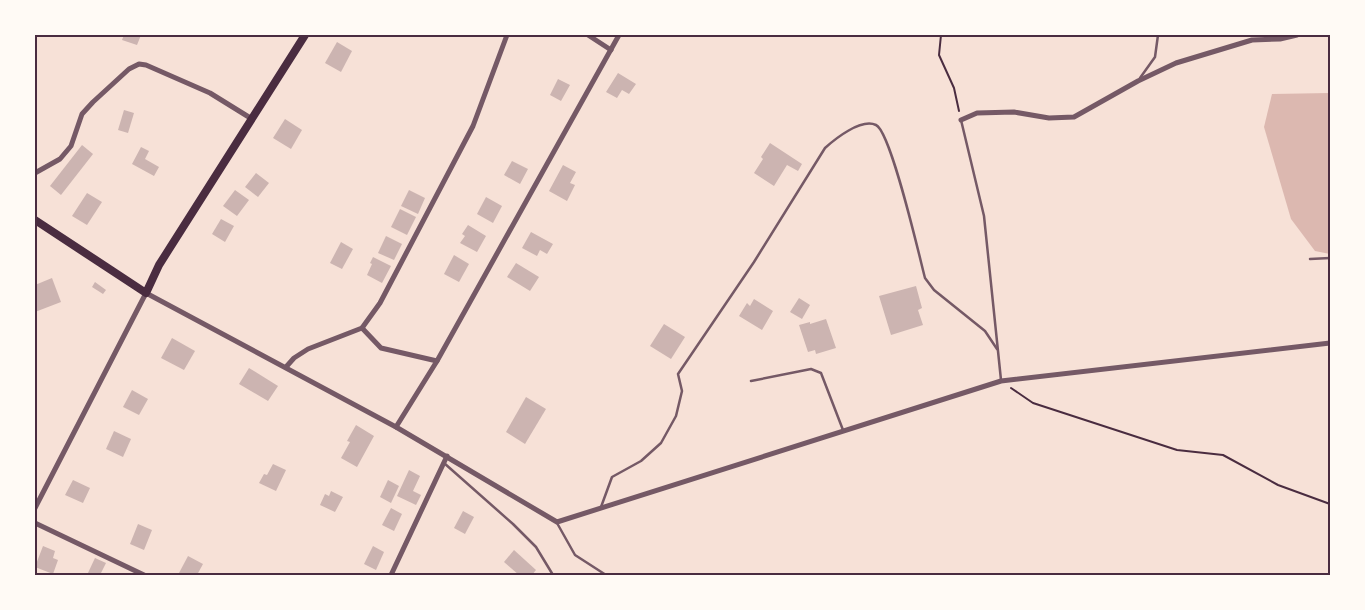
<svg xmlns="http://www.w3.org/2000/svg" width="1365" height="610" viewBox="0 0 1365 610" font-family="Rubik,sans-serif">
<style>
.water{fill:#dcb8b0}
.building{fill:#ccb4b1}
.lines{fill:none;stroke-linecap:round;stroke-linejoin:round}
.path{stroke:#4a2c40;stroke-width:2}
.service{stroke:#755966;stroke-width:2.5}
.minor{stroke:#755966;stroke-width:5}
.secondary{stroke:#4a2c40;stroke-width:8}
.neatline{fill:none;stroke:#4a2c40;stroke-width:2}
</style>
<rect width="100%" height="100%" fill="#f7e1d7"/>
<polygon class="water" points="1330,93 1330,254 1315,251 1291,219 1264,127 1272,94"/>
<g class="building">
<polygon points="124,35 141,35 137,45 122,40"/>
<polygon points="337,42 352,51 341,72 325,63"/>
<polygon points="618,73 636,84 629,94 622,90 617,98 606,92"/>
<polygon points="558,79 570,85 561,101 550,95"/>
<polygon points="124,110 134,113 128,133 118,130"/>
<polygon points="285,119 302,130 291,149 273,138"/>
<polygon points="770,143 802,164 798,171 787,165 774,186 754,173 763,159 761,157"/>
<polygon points="82,145 93,154 61,195 50,186"/>
<polygon points="141,147 149,151 145,159 159,167 154,176 132,164"/>
<polygon points="512,161 528,169 520,184 504,175"/>
<polygon points="563,165 576,172 570,183 575,185 567,201 549,191"/>
<polygon points="256,173 269,183 258,197 245,187"/>
<polygon points="235,190 249,200 237,216 223,206"/>
<polygon points="409,190 425,198 418,214 401,206"/>
<polygon points="87,193 102,202 87,225 72,216"/>
<polygon points="486,197 502,206 493,223 477,214"/>
<polygon points="400,209 416,217 407,235 391,227"/>
<polygon points="221,219 234,226 225,242 212,234"/>
<polygon points="468,225 486,236 477,252 460,243 465,236 462,234"/>
<polygon points="531,232 553,244 547,254 540,250 537,256 522,248"/>
<polygon points="386,236 402,244 394,260 378,253"/>
<polygon points="341,242 353,249 342,269 330,263"/>
<polygon points="454,255 469,264 459,282 444,274"/>
<polygon points="373,257 391,266 382,283 367,275 372,264 370,263"/>
<polygon points="516,263 539,277 530,291 507,277"/>
<polygon points="52,278 61,302 35,312 35,285"/>
<polygon points="95,282 106,290 103,294 92,287"/>
<polygon points="916,286 922,308 918,310 923,325 891,335 879,296"/>
<polygon points="799,298 810,305 802,319 790,312"/>
<polygon points="754,299 773,311 762,330 739,316 747,303 750,306"/>
<polygon points="826,319 836,348 816,354 815,350 808,352 799,325 810,322 810,324"/>
<polygon points="664,324 685,337 671,359 650,346"/>
<polygon points="172,338 195,351 184,370 161,358"/>
<polygon points="249,368 278,386 268,401 239,384"/>
<polygon points="132,390 148,399 139,415 123,407"/>
<polygon points="526,397 546,409 525,444 506,432"/>
<polygon points="356,425 374,436 357,467 341,458 350,442 347,441"/>
<polygon points="114,431 131,439 123,457 106,449"/>
<polygon points="273,464 286,470 276,491 259,483 264,474 267,475"/>
<polygon points="409,470 420,476 413,491 421,495 416,505 397,496"/>
<polygon points="73,480 90,488 83,503 65,495"/>
<polygon points="388,480 399,486 391,503 380,497"/>
<polygon points="331,491 343,497 335,512 320,505 325,494 329,496"/>
<polygon points="391,508 402,514 394,531 382,525"/>
<polygon points="463,511 474,517 465,534 454,528"/>
<polygon points="138,524 152,530 144,550 130,544"/>
<polygon points="43,546 55,551 53,558 58,560 53,574 35,567"/>
<polygon points="373,546 384,552 376,570 364,564"/>
<polygon points="514,550 536,570 532,575 519,575 504,562"/>
<polygon points="188,556 203,564 197,575 183,575 179,573"/>
<polygon points="95,558 106,563 100,575 87,575"/>
</g>
<g class="lines">
<g class="path">
<polyline points="941,35 939,55 954,88 959,111"/>
<polyline points="1011,388 1033,403 1177,450 1223,455 1278,485 1330,504"/>
</g>
<g class="service">
<polyline points="1140,78 1155,57 1158,35"/>
<polyline points="961,120 984,216 1001,380"/>
<polyline points="1310,259 1330,258"/>
<polyline points="751,381 811,369 821,373 843,430"/>
<polyline points="444,463 513,524 536,547 553,575"/>
<path d="M601,507L612,477L641,461L661,443L676,416L682,391L678,374L754,262L825,148C835,139 861,118 876,125C891,132 919,255 925,278L934,290L985,331L997,349"/>
<polyline points="557,523 575,555 606,575"/>
</g>
<g class="minor">
<polyline points="588,35 611,50"/>
<polyline points="961,120 977,113 1014,112 1049,118 1074,117 1138,81 1176,63 1252,40 1280,39 1297,35"/>
<polyline points="35,173 60,159 71,146 82,114 93,102 129,69 139,64 146,65 210,93 252,119"/>
<polyline points="362,328 381,348 437,361"/>
<polyline points="286,367 294,358 308,349 362,328 380,303 473,126 507,35"/>
<polyline points="396,427 437,361 619,35"/>
<polyline points="35,508 146,293 396,427 557,522 1001,381 1330,343"/>
<polyline points="35,523 144,575"/>
<polyline points="391,575 447,456"/>
</g>
<polyline class="secondary" points="35,220 146,293 159,265 305,35"/>
</g>
<rect width="1365" height="610" fill="none" stroke="#fffaf5" stroke-width="72"/>
<rect x="36" y="36" width="1293" height="538" class="neatline"/>
</svg>
